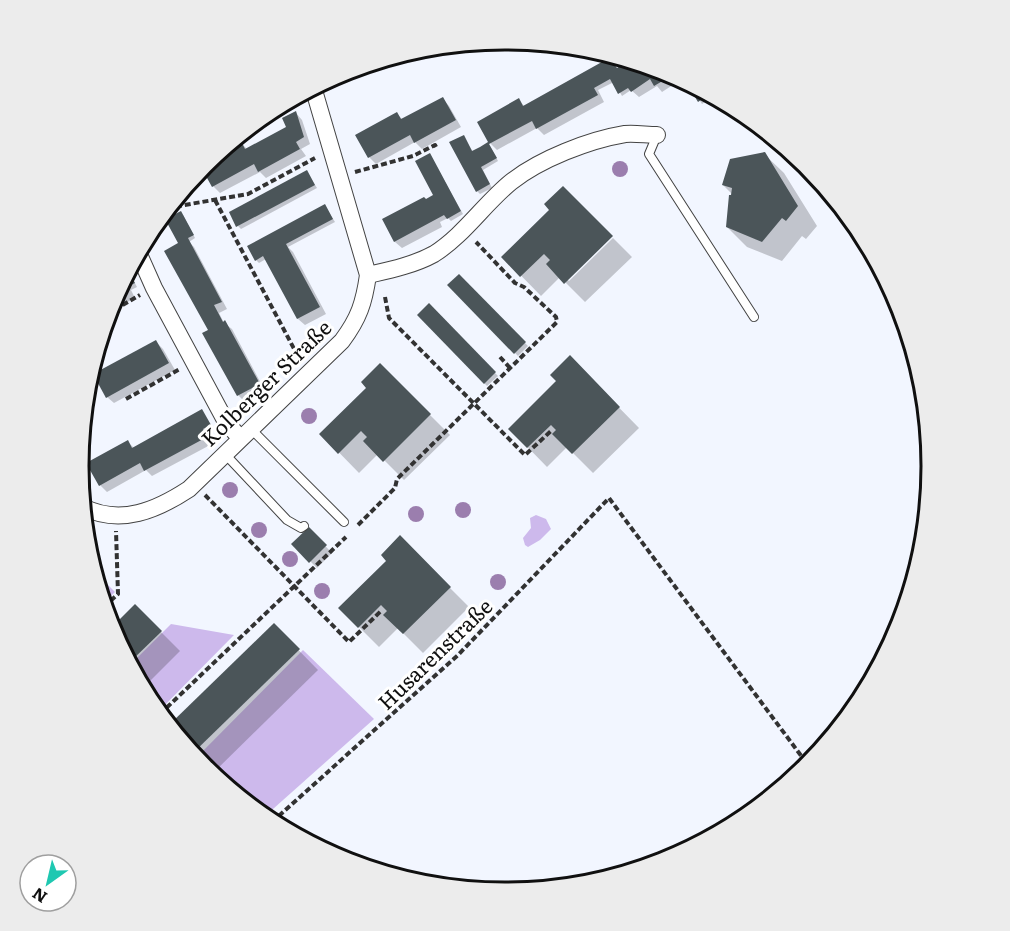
<svg xmlns="http://www.w3.org/2000/svg" width="1010" height="931" viewBox="0 0 1010 931" font-family="Literata,serif">
<style>
.green{fill:#cdb9ec}
.shadow{fill:#0003}
.building{fill:#4b5559}
.lines{fill:none;stroke-linecap:round;stroke-linejoin:round}
.service-casing{stroke:#434343;stroke-width:10}
.minor-casing{stroke:#434343;stroke-width:18}
.path{stroke:#323232;stroke-width:4;stroke-dasharray:6 3;stroke-linecap:butt}
.service{stroke:#fff;stroke-width:8}
.minor{stroke:#fff;stroke-width:16}
.tree{fill:#9b7eae}
.labels{text-anchor:middle;dominant-baseline:central;stroke-width:6;stroke-linejoin:round;paint-order:stroke}
.street-label{font-size:21px;fill:#101010;stroke:#fff}
.rim{fill:none;stroke:#101010;stroke-width:3}
</style>
<rect width="100%" height="100%" fill="#f2f6ff"/>
<g class="green">
<polygon points="536,515 546,519 551,529 540,540 528,547 525,545 523,538 531,528 530,518"/>
<polygon points="93,570 115,592 103,604"/>
<polygon points="171,624 234,635 158,712 150,702 130,665"/>
<polygon points="303,650 374,719 264,817 203,767 196,758"/>
</g>
<g class="shadow">
<polygon points="630,60 669,72 676,83 662,92 657,86 639,97 631,90 622,96 614,82 598,90 604,102 544,135 537,128 497,150 490,143 519,100 525,107 617,70"/>
<polygon points="694,85 714,96 702,104 691,87"/>
<polygon points="443,99 449,106 461,127 422,149 415,142 376,164 369,157 397,114 403,120"/>
<polygon points="296,113 302,120 310,144 301,149 306,156 266,178 260,172 220,193 213,186 202,166 204,163 241,143 247,149 288,127"/>
<polygon points="463,136 473,152 489,144 498,161 483,170 492,188 480,194 477,191"/>
<polygon points="764,154 784,173 817,226 806,239 802,236 782,261 747,247 727,227 732,194 723,185"/>
<polygon points="430,155 463,214 451,221 448,218 440,222 442,227 402,248 395,242 384,220 435,196"/>
<polygon points="309,175 317,188 241,229 238,226"/>
<polygon points="325,206 335,222 288,247 293,252 326,314 305,325 298,319 266,259 259,263 256,260"/>
<polygon points="551,210 567,279 569,281 613,238 632,257 585,302 560,277 541,296 503,257"/>
<polygon points="183,215 195,238 189,242 194,247 227,309 219,313 224,323 232,329 265,391 245,402 238,395 210,330 180,244"/>
<polygon points="128,270 137,287 131,290 135,298 108,312 111,302"/>
<polygon points="459,276 528,346 518,356 449,285"/>
<polygon points="429,305 498,376 487,386 419,315"/>
<polygon points="156,342 163,349 175,370 114,403 107,397"/>
<polygon points="380,365 450,435 404,480 378,454 359,473 321,434 368,388"/>
<polygon points="589,377 639,428 593,473 567,447 547,467 510,429"/>
<polygon points="202,411 213,428 206,432 212,444 152,476 146,470 107,492 100,485 128,442 134,448"/>
<polygon points="309,529 332,553 317,568 293,544"/>
<polygon points="400,538 469,607 423,653 398,628 379,647 340,608 388,561"/>
<polygon points="94,572 101,579 97,583"/>
<polygon points="135,606 180,651 143,688 111,629"/>
<polygon points="274,625 318,670 212,774 203,767 170,726"/>
</g>
<g class="building">
<polygon points="609,58 617,68 628,61 628,59 668,71 671,76 654,86 650,79 631,92 628,88 618,94 610,79 594,88 598,95 556,118 536,129 532,121 489,144 497,158 481,167 490,184 476,192 449,142 464,135 472,151 480,147 488,142 477,122 519,98 523,106"/>
<polygon points="692,84 700,89 710,94 698,102 689,87"/>
<polygon points="443,97 456,120 414,143 410,135 368,158 355,135 397,112 401,119"/>
<polygon points="296,111 304,137 296,142 300,149 258,172 254,164 212,187 201,167 204,164 241,141 245,149 286,127 282,118"/>
<polygon points="765,152 798,206 786,221 782,218 762,242 726,227 729,195 731,195 732,188 722,185 730,159"/>
<polygon points="430,153 461,211 447,219 444,215 394,242 382,219 424,197 426,199 433,195 415,161"/>
<polygon points="307,170 315,185 236,227 229,212"/>
<polygon points="563,186 613,236 564,284 546,264 550,260 544,254 520,277 501,257 549,210 544,204"/>
<polygon points="325,204 333,219 286,244 320,307 297,319 263,256 255,261 247,246"/>
<polygon points="181,211 194,235 188,238 222,302 214,305 223,322 225,320 260,384 237,396 202,333 208,330 164,251 178,243 165,219"/>
<polygon points="128,270 135,283 127,287 129,291 112,300"/>
<polygon points="459,274 526,342 514,354 447,285"/>
<polygon points="429,303 496,372 484,384 417,315"/>
<polygon points="156,340 169,363 106,398 93,374"/>
<polygon points="570,355 620,407 572,454 552,434 556,430 551,425 527,448 508,429 556,381 550,375"/>
<polygon points="380,363 431,414 383,462 363,441 367,437 361,431 338,454 319,434 366,388 361,382"/>
<polygon points="202,409 211,425 203,429 207,437 144,471 140,463 99,486 86,463 128,440 132,448"/>
<polygon points="309,527 327,545 309,563 291,544"/>
<polygon points="400,535 451,587 403,634 383,615 387,611 381,605 358,628 338,608 386,561 381,555"/>
<polygon points="135,604 162,631 129,663 111,628"/>
<polygon points="274,623 300,649 192,754 169,725"/>
</g>
<g class="lines">
<defs>
<g id="service">
<polyline points="657,135 649,154 754,317"/>
<polyline points="251,429 344,522"/>
<polyline points="225,454 287,520 301,528 304,526"/>
</g>
<g id="minor">
<polyline points="138,252 154,288 226,422 240,438"/>
<path d="M368,275C390,270 414,265 434,254C464,235 484,204 511,182C540,159 589,140 625,134C635,133 647,135 657,135"/>
<path d="M83,507C121,526 157,510 189,489L342,341C359,318 364,303 368,275L313,87"/>
</g>
</defs>
<use href="#service" class="service-casing"/>
<use href="#minor" class="minor-casing"/>
<g class="path">
<polyline points="355,172 413,156 435,145 437,149"/>
<polyline points="215,200 300,360"/>
<polyline points="167,208 248,194 315,158"/>
<polyline points="385,297 389,318 525,455 551,431"/>
<polyline points="107,314 140,295"/>
<polyline points="500,357 510,368"/>
<polyline points="126,399 180,369"/>
<polyline points="205,495 349,642 381,611"/>
<polyline points="358,525 395,488 397,479 557,322 556,317 524,287 515,283 476,242"/>
<polyline points="104,607 118,594 116,531"/>
<polyline points="160,714 346,537"/>
<polyline points="272,822 458,655 609,498 808,765"/>
</g>
<use href="#service" class="service"/>
<use href="#minor" class="minor"/>
</g>
<g class="tree">
<circle cx="620" cy="169" r="8"/>
<circle cx="309" cy="416" r="8"/>
<circle cx="230" cy="490" r="8"/>
<circle cx="463" cy="510" r="8"/>
<circle cx="416" cy="514" r="8"/>
<circle cx="259" cy="530" r="8"/>
<circle cx="290" cy="559" r="8"/>
<circle cx="498" cy="582" r="8"/>
<circle cx="322" cy="591" r="8"/>
</g>
<g class="labels">
<g class="street-label">
<text transform="translate(265 382) rotate(-44)">Kolberger Straße</text>
<text transform="translate(434 653) rotate(-44)">Husarenstraße</text>
</g>
</g>
<path d="M0 0H1010V931H0ZM89 466a416 416 0 1 1 832 0a416 416 0 1 1-832 0Z" fill="#ececec" fill-rule="evenodd"/>
<path class="rim" d="M89 466a416 416 0 1 1 832 0a416 416 0 1 1-832 0Z"/>
<g transform="translate(48 883) rotate(214)"><circle r="28" fill="#ffffff" stroke="#9f9f9f" stroke-width="1.5"/>
<path d="M0-4.5L10 22L0 15L-10 22Z" fill="#1fc8b1"/>
<text y="-9" font-size="16" font-weight="bold" text-anchor="middle" fill="#101010">N</text>
</g>
</svg>
